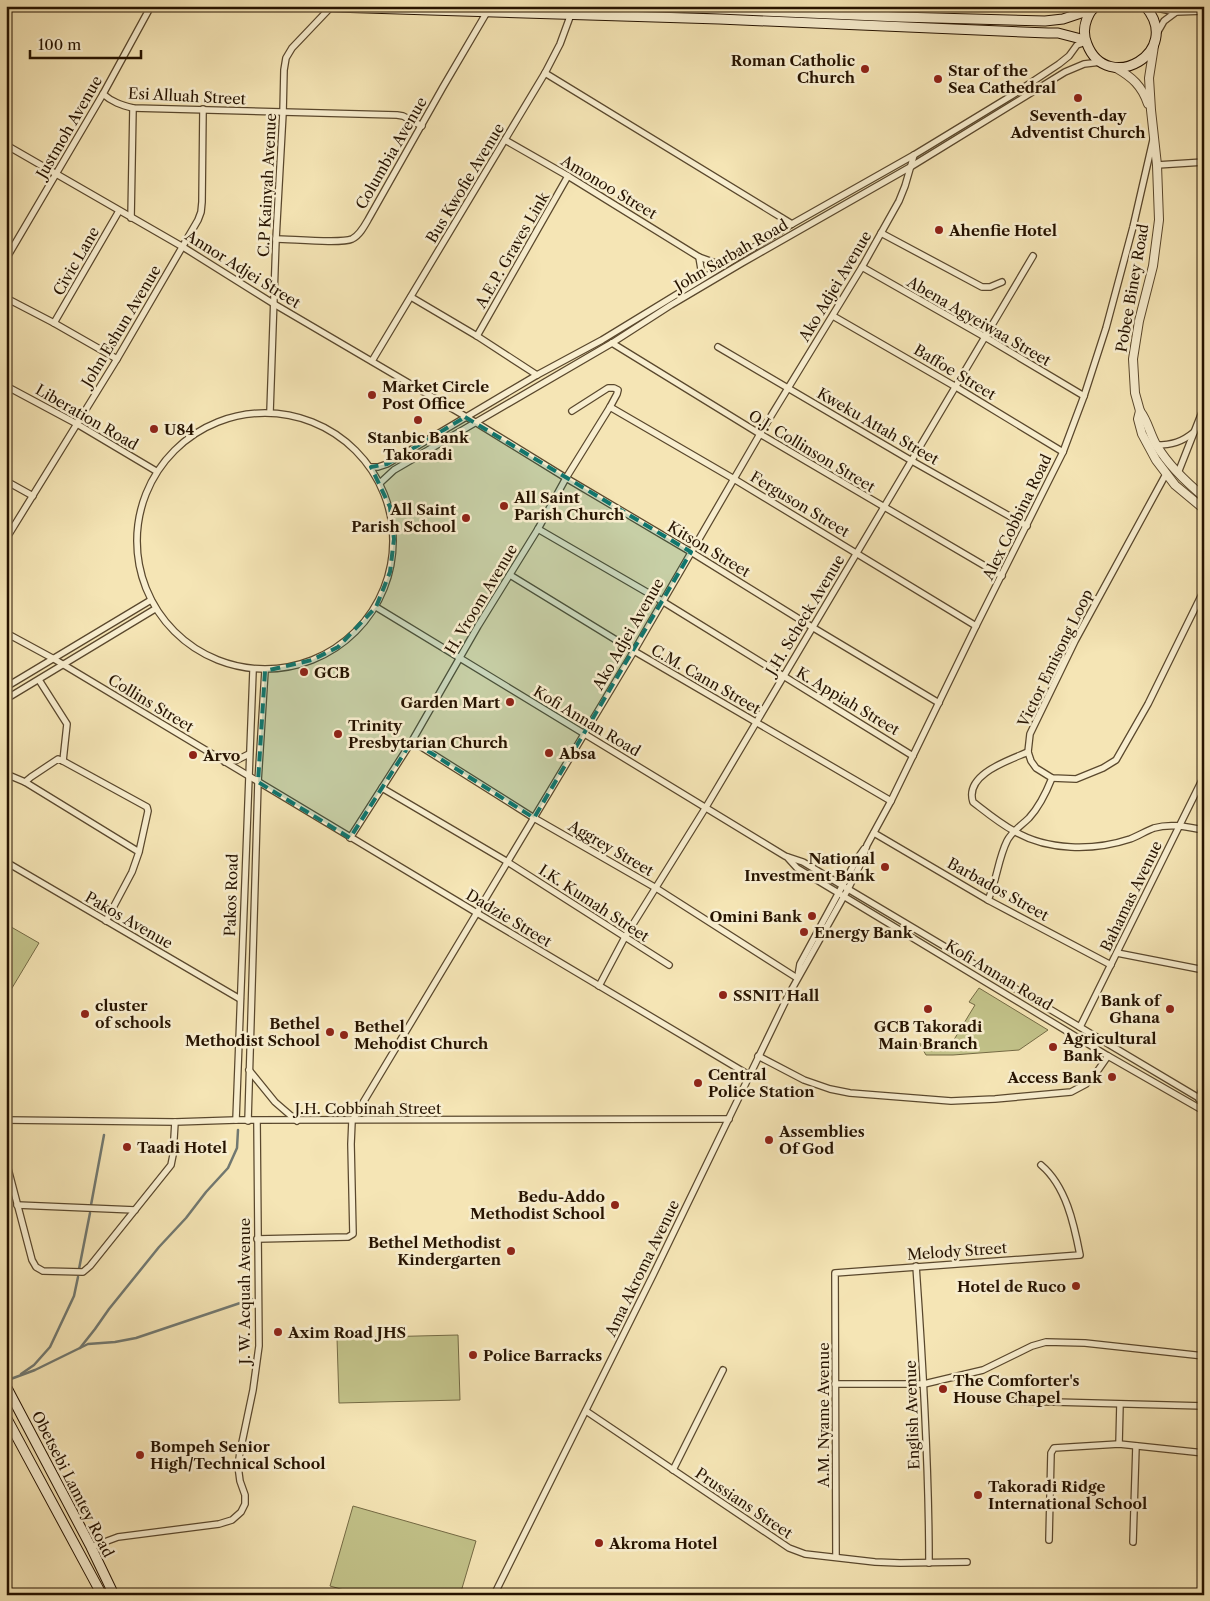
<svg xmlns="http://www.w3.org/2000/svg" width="1210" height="1601" viewBox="0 0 1210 1601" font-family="'Libre Caslon Text',serif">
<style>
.green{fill:#c2c289;stroke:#746a44}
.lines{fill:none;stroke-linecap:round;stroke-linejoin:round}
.stream{stroke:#717870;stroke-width:2.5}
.minor-casing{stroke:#5a482d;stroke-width:8}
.tertiary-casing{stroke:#5a482d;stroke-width:10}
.secondary-casing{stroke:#261300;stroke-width:11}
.minor{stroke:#f8eecf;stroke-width:5.5}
.tertiary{stroke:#f8eecf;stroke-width:8}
.secondary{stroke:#f8eecf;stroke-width:9}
.marked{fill:#0f766e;fill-opacity:0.2;stroke:#0f766e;stroke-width:4;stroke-dasharray:10 6;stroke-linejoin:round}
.poi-dot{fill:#8f2418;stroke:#f8eecf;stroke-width:2}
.labels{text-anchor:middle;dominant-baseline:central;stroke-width:5;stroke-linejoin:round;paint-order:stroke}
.poi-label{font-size:15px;font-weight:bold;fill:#261300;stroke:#f8eecf;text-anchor:start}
.street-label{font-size:15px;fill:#261300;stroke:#f8eecf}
</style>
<rect width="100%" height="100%" fill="#f5e5b5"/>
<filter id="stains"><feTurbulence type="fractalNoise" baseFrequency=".004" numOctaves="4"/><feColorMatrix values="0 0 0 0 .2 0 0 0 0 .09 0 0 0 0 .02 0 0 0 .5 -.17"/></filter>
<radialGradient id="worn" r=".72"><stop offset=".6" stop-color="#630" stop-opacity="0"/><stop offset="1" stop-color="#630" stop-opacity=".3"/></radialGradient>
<g class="green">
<polygon points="6,924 39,943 6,998"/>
<polygon points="979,988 1048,1030 1019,1050 953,1055 926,1055 919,1043 935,1051 944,1040 952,1043 975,1005 969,1002"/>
<polygon points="458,1335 460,1400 339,1403 337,1338"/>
<polygon points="353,1506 476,1541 460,1595 362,1595 330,1586"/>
</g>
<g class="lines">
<g class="stream">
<polyline points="91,1205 104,1135"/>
<polyline points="79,1269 90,1213"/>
<polyline points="80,1348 95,1329 109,1309 159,1247 186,1218 206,1192 228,1168 237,1148 238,1130"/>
<polyline points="6,1356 9,1371 8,1380"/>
<polyline points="21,1374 34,1365 50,1347 74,1296 78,1277"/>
<polyline points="8,1380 35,1370 88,1344 115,1342 136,1338 252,1299"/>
</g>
<defs>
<g id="minor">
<polyline points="1147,6 1176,12 1204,11"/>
<polyline points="1156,35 1164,21 1176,12"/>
<polyline points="545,73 792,224"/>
<path d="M103,94C112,102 121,105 133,108L397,115L403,116L422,126"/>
<polyline points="505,140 568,176 699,257 724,266"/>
<polyline points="6,145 183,247 274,304 475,422 566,478 691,552 812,627 939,703"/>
<polyline points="1157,165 1204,162"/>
<polyline points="131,218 133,108"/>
<polyline points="881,233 982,287 990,287 1002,282"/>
<path d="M276,239C291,239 341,244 352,239C360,235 365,225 369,218L443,87L487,12"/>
<polyline points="6,259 103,94 151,6"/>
<polyline points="862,267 985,337 1084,396"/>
<polyline points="698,281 701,269 699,257"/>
<polyline points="411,297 477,336 537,375"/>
<polyline points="6,298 54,323 117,359"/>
<polyline points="833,316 956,387 1063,452"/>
<polyline points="54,323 119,211"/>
<polyline points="477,336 568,176"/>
<polyline points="612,343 760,434 1002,576"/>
<polyline points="718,347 912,461 1027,526"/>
<polyline points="372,361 545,73 560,44 571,14"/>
<polyline points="6,386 77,424 156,471"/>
<polyline points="610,407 734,479 976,626"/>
<polyline points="270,412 276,239 283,113 284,70 286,58 292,48 331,7"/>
<circle cx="265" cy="541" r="128"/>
<path d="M1156,445C1172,445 1182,442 1194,432"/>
<polyline points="371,467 378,467 387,464 537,375 602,340 792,224 914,155 1011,96 1059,64 1069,56 1077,45 1086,42"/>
<polyline points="1178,473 1204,407"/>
<polyline points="1166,474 1075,641 1030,734 1028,752 1031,761 1036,768 1052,778 1076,779 1103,768 1116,760 1148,704 1204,590"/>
<polyline points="6,481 33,496"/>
<polyline points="380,483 394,470 612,343 671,305 742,263 912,166 1065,72 1084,64 1101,62"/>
<polyline points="538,529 662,601 913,756"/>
<polyline points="6,539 117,359 198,220 201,212 202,202 203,109"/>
<polyline points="510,575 634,651 891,801"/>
<polyline points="376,607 785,856 803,862 848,889 1204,1101"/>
<polyline points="6,633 54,659 477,913 749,1075"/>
<polyline points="39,680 67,724 63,761"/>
<polyline points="6,687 151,600"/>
<polyline points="6,699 155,609"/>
<polyline points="412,741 534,818 656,888 797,978"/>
<path d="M1028,752C1010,760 964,774 973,802C986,812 999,823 1014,831C1047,851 1094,851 1130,839C1138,836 1146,831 1154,828C1171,823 1187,827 1204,830"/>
<polyline points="225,762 237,760 249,754"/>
<polyline points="6,774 25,782"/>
<polyline points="382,788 506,861 669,965"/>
<polyline points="874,833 988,900 1111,965"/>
<polyline points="350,838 412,741 478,626 538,529 566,478 610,407 617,394 618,390 614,388 608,388 572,411"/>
<polyline points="787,857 797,868 1108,1056 1204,1111"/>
<polyline points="6,862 240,999"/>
<path d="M988,900C997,880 998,859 1007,841C1012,831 1022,825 1029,818C1040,806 1046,793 1052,778"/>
<polyline points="106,921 132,872 139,852 148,811 147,807 63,761 58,759 31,777 25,782 139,852"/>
<polyline points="1117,953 1204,970"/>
<polyline points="798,976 800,964 857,859 864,849"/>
<polyline points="599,986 625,937 706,807 1033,256"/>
<polyline points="1080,1027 1204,776"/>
<polyline points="758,1056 804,1080 830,1089 850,1093 951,1101 995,1099 1071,1092 1086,1084 1094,1076 1108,1056"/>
<polyline points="249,1070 275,1102 297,1121"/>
<polyline points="1199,1099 1204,1082"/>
<polyline points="6,1120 175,1122 236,1120 729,1119"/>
<polyline points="236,1120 253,671"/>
<polyline points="248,1121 258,782 265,671"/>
<polyline points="6,1161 32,1260 36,1267 43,1271 83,1272 90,1266 171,1165 173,1155 175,1122"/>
<polyline points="17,1205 135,1210"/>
<polyline points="257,1239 348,1237 353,1234 351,1144 352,1121 634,651 760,434 862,267 899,201 905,186 914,155"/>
<path d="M916,1266C923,1365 929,1464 929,1563"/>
<polyline points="835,1384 924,1384 983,1370 1032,1346 1046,1342 1085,1343 1204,1356"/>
<polyline points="1013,1401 1204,1406"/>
<polyline points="586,1411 789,1548 805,1554 875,1562 900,1563 967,1562"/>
<polyline points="1119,1444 1120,1404"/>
<polyline points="673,1470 723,1370"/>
<polyline points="1049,1540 1051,1453 1054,1448 1119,1444 1204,1453"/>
<polyline points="1133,1542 1136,1446"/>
<polyline points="91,1547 118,1537 219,1524 232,1520 241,1512 245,1504 245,1495 240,1481 238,1466 240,1452 253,1390 259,1346 257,1121"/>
<path d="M836,1557L835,1273L1080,1255C1074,1224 1066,1186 1041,1165"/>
<polyline points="494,1595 653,1275 788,996 848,889 861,863 867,845 891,801 976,626 1063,452 1084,396 1106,328 1133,227 1153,140"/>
</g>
<g id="tertiary">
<polyline points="1154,46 1149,78 1151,110 1157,165 1159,220 1153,266 1139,321 1133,359 1135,393 1140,411 1138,419 1142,434 1156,460 1175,485 1204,509"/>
<path d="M1116,68C1132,77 1142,86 1148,104"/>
<path d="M1140,411C1148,421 1150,435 1157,446C1169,466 1186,482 1204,497"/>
</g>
<g id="secondary">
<polyline points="302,6 719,19 1048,33 1058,33 1085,40"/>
<polyline points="650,6 899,17 1045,21 1063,19 1093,9"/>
<path d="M1093,8C1085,19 1082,32 1087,44C1107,96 1185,52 1145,6"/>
<polyline points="6,1386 91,1547 114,1595"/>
<polyline points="6,1417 102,1595"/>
</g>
</defs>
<use href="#minor" class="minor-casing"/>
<use href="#tertiary" class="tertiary-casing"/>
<use href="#secondary" class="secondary-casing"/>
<use href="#minor" class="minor"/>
<use href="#tertiary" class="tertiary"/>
<use href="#secondary" class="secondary"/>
</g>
<path class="marked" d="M465,417L691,552L534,818L412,741L350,838L258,782L265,671L312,660L338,647L376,607L390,572L394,539L390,507L371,467L387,464Z"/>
<g class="poi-dot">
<circle cx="865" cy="69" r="5"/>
<circle cx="938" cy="79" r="5"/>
<circle cx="1078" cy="98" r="5"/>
<circle cx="939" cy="230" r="5"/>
<circle cx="372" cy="395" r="5"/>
<circle cx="418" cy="420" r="5"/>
<circle cx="154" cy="429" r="5"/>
<circle cx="504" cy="506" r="5"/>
<circle cx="466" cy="518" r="5"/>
<circle cx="304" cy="672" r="5"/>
<circle cx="510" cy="702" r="5"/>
<circle cx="338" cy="734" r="5"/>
<circle cx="549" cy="753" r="5"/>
<circle cx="193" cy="755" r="5"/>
<circle cx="885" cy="867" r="5"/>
<circle cx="812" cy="916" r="5"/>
<circle cx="804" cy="932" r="5"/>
<circle cx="723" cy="995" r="5"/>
<circle cx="928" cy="1009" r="5"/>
<circle cx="1170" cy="1009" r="5"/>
<circle cx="85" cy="1014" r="5"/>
<circle cx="330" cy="1032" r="5"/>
<circle cx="344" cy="1035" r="5"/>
<circle cx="1053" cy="1047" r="5"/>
<circle cx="1112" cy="1077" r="5"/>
<circle cx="698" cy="1083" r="5"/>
<circle cx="769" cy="1140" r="5"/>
<circle cx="127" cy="1147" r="5"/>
<circle cx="615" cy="1205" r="5"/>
<circle cx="511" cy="1251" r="5"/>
<circle cx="1076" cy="1286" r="5"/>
<circle cx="278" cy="1332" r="5"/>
<circle cx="473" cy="1355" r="5"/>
<circle cx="943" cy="1389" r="5"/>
<circle cx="140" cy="1455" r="5"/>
<circle cx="978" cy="1495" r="5"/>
<circle cx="599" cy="1543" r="5"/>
</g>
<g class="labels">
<g class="poi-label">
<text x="855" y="60" text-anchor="end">Roman Catholic<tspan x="855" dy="17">Church</tspan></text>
<text x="948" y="70">Star of the<tspan x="948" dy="17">Sea Cathedral</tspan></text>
<text x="1078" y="115" text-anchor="middle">Seventh-day<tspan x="1078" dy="17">Adventist Church</tspan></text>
<text x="949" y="230">Ahenfie Hotel</text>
<text x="382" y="386">Market Circle<tspan x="382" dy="17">Post Office</tspan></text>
<text x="164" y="429">U84</text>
<text x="418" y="437" text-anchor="middle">Stanbic Bank<tspan x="418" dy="17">Takoradi</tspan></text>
<text x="514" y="497">All Saint<tspan x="514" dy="17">Parish Church</tspan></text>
<text x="456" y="509" text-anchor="end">All Saint<tspan x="456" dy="17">Parish School</tspan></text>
<text x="314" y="672">GCB</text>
<text x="500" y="702" text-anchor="end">Garden Mart</text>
<text x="348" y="725">Trinity<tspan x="348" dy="17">Presbytarian Church</tspan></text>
<text x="559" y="753">Absa</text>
<text x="203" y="755">Arvo</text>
<text x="875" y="858" text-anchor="end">National<tspan x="875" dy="17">Investment Bank</tspan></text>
<text x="802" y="916" text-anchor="end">Omini Bank</text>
<text x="814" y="932">Energy Bank</text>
<text x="733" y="995">SSNIT Hall</text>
<text x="1160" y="1000" text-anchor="end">Bank of<tspan x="1160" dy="17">Ghana</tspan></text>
<text x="95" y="1005">cluster<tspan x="95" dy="17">of schools</tspan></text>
<text x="320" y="1023" text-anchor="end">Bethel<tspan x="320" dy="17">Methodist School</tspan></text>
<text x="354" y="1026">Bethel<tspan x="354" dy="17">Mehodist Church</tspan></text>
<text x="928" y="1026" text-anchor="middle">GCB Takoradi<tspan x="928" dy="17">Main Branch</tspan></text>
<text x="1063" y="1038">Agricultural<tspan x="1063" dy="17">Bank</tspan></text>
<text x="708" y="1074">Central<tspan x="708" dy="17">Police Station</tspan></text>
<text x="1102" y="1077" text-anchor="end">Access Bank</text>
<text x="779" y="1131">Assemblies<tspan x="779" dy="17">Of God</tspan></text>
<text x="137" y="1147">Taadi Hotel</text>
<text x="605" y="1196" text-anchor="end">Bedu-Addo<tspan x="605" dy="17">Methodist School</tspan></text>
<text x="501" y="1242" text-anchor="end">Bethel Methodist<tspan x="501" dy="17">Kindergarten</tspan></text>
<text x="1066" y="1286" text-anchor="end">Hotel de Ruco</text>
<text x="288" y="1332">Axim Road JHS</text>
<text x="483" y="1355">Police Barracks</text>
<text x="953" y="1380">The Comforter's<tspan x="953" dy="17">House Chapel</tspan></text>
<text x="150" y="1446">Bompeh Senior<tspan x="150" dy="17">High/Technical School</tspan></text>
<text x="988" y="1486">Takoradi Ridge<tspan x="988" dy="17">International School</tspan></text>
<text x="609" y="1543">Akroma Hotel</text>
</g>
<g class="street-label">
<text transform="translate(187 96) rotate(3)">Esi Alluah Street</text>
<text transform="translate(69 127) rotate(-60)">Justmoh Avenue</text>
<text transform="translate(391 153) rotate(-60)">Columbia Avenue</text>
<text transform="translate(465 183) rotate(-59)">Bus Kwofie Avenue</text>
<text transform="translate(267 185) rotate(-87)">C.P Kainyah Avenue</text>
<text transform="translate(609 187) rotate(31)">Amonoo Street</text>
<text transform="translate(512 250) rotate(-60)">A.E.P. Graves Link</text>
<text transform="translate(731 255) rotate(-30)">John Sarbah Road</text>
<text transform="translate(76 261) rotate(-60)">Civic Lane</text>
<text transform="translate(243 269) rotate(32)">Annor Adjei Street</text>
<text transform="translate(835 286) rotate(-59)">Ako Adjei Avenue</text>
<text transform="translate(1132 288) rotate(-80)">Pobee Biney Road</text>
<text transform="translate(979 321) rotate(30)">Abena Agyeiwaa Street</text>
<text transform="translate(121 326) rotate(-59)">John Eshun Avenue</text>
<text transform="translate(955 372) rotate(31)">Baffoe Street</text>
<text transform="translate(87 417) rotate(30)">Liberation Road</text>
<text transform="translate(878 426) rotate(30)">Kweku Attah Street</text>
<text transform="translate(812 451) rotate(31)">O.J. Collinson Street</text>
<text transform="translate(800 504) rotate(31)">Ferguson Street</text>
<text transform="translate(1017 517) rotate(-64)">Alex Cobbina Road</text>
<text transform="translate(709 549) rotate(31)">Kitson Street</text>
<text transform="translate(481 599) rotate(-59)">H. Vroom Avenue</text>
<text transform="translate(805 615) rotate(-59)">J.H. Scheck Avenue</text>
<text transform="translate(628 634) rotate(-60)">Ako Adjei Avenue</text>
<text transform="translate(1055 658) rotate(-64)">Victor Emisong Loop</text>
<text transform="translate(706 679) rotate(30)">C.M. Cann Street</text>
<text transform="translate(848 701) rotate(31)">K. Appiah Street</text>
<text transform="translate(151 703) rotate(31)">Collins Street</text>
<text transform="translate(587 721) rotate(31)">Kofi Annan Road</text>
<text transform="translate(611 848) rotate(30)">Aggrey Street</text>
<text transform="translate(998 889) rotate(29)">Barbados Street</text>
<text transform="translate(231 895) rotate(-88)">Pakos Road</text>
<text transform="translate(1131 896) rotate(-64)">Bahamas Avenue</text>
<text transform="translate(594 903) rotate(33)">I.K. Kumah Street</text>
<text transform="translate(509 918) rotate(31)">Dadzie Street</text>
<text transform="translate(129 920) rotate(30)">Pakos Avenue</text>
<text transform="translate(999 975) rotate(31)">Kofi Annan Road</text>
<text x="368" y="1108">J.H. Cobbinah Street</text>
<text transform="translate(957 1251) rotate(-4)">Melody Street</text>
<text transform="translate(642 1268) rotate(-64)">Ama Akroma Avenue</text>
<text transform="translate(244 1291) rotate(-90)">J. W. Acquah Avenue</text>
<text transform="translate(823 1415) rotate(-90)">A.M. Nyame Avenue</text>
<text transform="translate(912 1415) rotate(-92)">English Avenue</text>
<text transform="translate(73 1484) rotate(63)">Obetsebi Lamtey Road</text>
<text transform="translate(744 1503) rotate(34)">Prussians Street</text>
</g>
</g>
<rect width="1210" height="1601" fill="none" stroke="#f5e5b5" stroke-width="25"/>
<rect x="8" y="8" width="1195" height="1586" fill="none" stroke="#261300" stroke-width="2.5"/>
<rect x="12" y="12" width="1185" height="1576" fill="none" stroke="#261300"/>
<path d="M30 50v8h111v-8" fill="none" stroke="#261300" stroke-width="2.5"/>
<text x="38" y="50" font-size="15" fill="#261300" stroke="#f8eecf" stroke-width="4" paint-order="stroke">100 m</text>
<rect width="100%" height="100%" filter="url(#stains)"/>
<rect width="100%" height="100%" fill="url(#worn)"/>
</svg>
